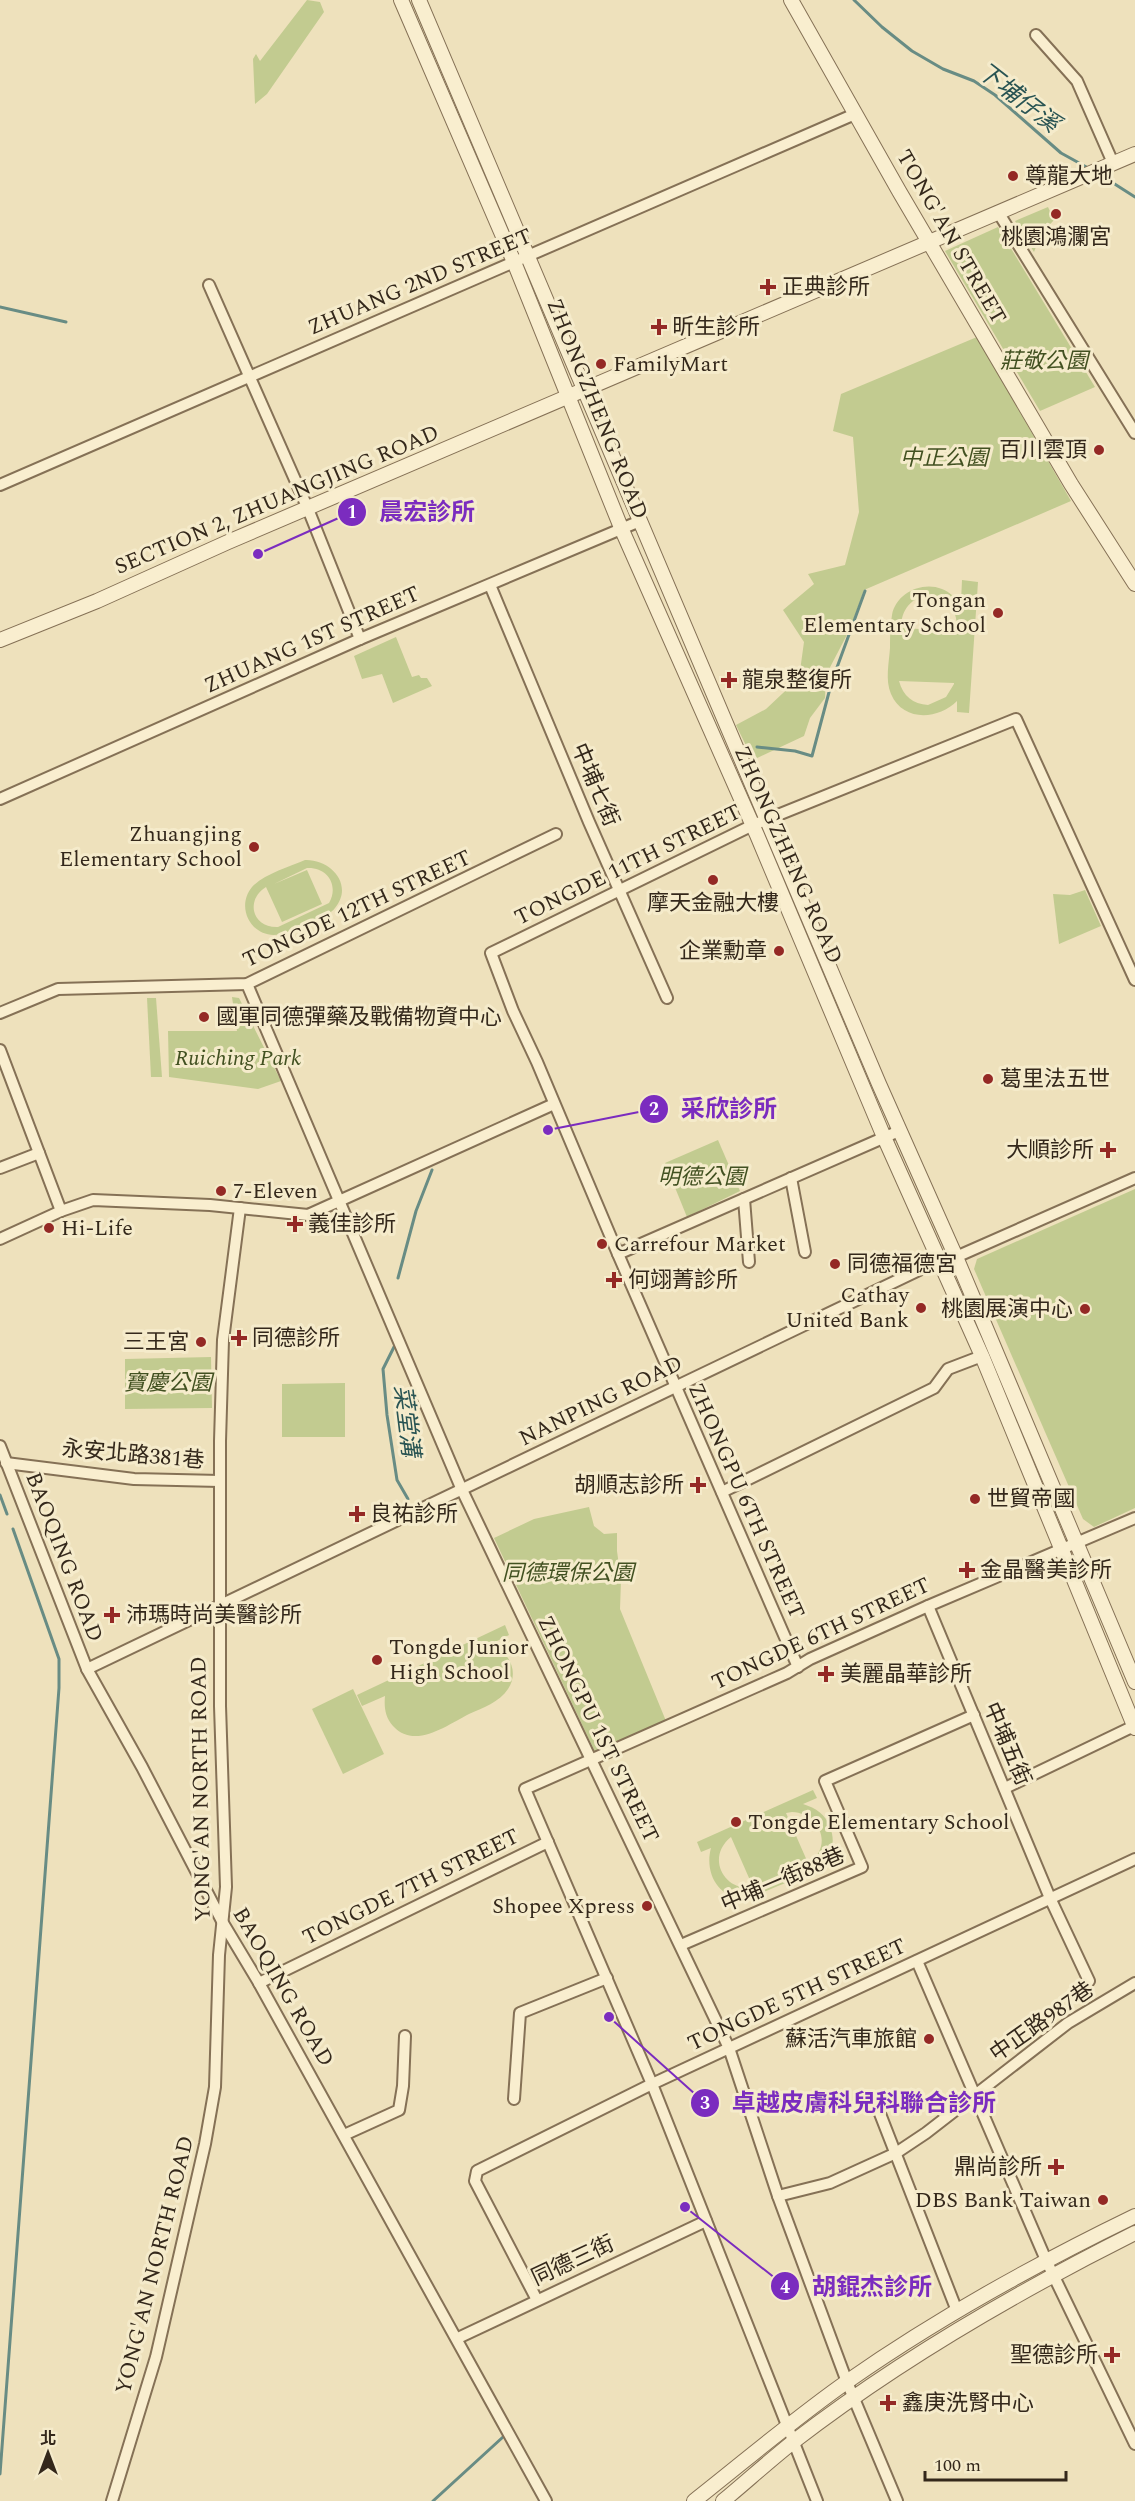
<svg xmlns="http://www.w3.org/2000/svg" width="1135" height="2501" viewBox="0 0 1135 2501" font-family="Spectral,'Noto Sans TC',serif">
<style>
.green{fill:#c2cb90;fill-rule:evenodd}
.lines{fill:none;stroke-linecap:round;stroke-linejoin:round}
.stream{stroke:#688c84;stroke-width:3}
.minor-casing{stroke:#857156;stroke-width:14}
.tertiary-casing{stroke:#857156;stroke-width:16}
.minor{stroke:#f9eecf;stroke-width:10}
.tertiary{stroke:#f9eecf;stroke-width:14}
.poi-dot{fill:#942925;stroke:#f5ebcb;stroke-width:2}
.labels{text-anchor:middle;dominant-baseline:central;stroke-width:6;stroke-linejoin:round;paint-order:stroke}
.poi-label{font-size:22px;fill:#34281b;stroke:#f5ebcb;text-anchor:start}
.street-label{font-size:22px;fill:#34281b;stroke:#f5ebcb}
.park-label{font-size:22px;font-style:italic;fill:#425121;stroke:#f5ebcb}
.water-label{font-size:24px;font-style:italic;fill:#295453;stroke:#f5ebcb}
.leader{fill:none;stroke:#7b2cbf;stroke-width:2}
.callout-dot{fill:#7b2cbf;stroke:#f5ebcb;stroke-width:2}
.mark-label{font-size:18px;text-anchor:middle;font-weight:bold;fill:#fff}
.callout-label{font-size:24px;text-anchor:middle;font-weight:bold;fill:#7b2cbf;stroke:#f5ebcb;stroke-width:6;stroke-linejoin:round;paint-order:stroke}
</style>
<rect width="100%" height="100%" fill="#eee1bc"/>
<g class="green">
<polygon points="307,0 320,2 324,12 267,94 255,104 253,59 256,54 260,61"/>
<polygon points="1048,207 1054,220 1041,234 1034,252 1015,221"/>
<polygon points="998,227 1095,387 1040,411 945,251"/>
<polygon points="977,337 1071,501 864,590 850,629 826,675 825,698 810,718 804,736 753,760 736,725 766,709 799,678 804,642 783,610 814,584 808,574 845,565 859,512 853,437 833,431 841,394"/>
<path d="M962,580L978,582L969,713L957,712V701C938,720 903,722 891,694C885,680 889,663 890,648C890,637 890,626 892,615C896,593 922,581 942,589C950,592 955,598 961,602ZM930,595C950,598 958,612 957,631L901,628C901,610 911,597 930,595ZM899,681L954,683V684L946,697L928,705C913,704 903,696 899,681Z"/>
<polygon points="396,637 412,677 419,675 421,678 427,678 432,686 393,703 382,674 362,679 354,656"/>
<path d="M305,860C331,859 354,885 335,908C328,918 293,931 281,934C254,941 234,909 252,887C264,874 289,867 305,860ZM307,868C328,867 339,886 329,903L278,927C252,928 245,900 266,887L282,922L322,904L307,870L274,884Z"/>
<polygon points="1085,890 1101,926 1059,944 1053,894 1070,895"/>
<polygon points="232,997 239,998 281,1081 258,1089 169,1077 168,1031 237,1031"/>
<polygon points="147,998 156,998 162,1077 151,1077"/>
<polygon points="718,1140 740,1191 687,1217 665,1163"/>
<polygon points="1135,1189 1135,1508 1094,1527 1083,1519 974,1269 977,1259"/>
<polygon points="211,1357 212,1408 125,1409 125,1359"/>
<polygon points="345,1383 345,1437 282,1437 282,1384"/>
<polygon points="589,1507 594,1526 604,1534 617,1533 617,1551 621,1580 620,1609 666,1721 595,1752 494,1538 534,1519"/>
<path d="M505,1625L509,1635L491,1644C508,1651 520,1671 508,1689C500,1702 482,1708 469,1714C447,1725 415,1750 393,1726C385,1717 384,1707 385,1696L362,1706L357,1695Z"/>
<polygon points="353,1689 384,1754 343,1774 312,1709"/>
<path d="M813,1790L817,1798L803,1804C816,1808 826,1815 830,1827C843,1861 807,1873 783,1884C772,1888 760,1895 748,1897C719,1901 704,1873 711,1848L701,1852L697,1842ZM792,1812C820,1813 834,1847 808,1863L786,1813ZM731,1837L753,1887V1888C723,1891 706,1857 731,1837Z"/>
</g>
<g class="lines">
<g class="stream">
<polyline points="854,0 882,27 912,51 943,69 974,81 995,95 1061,153 1090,169"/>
<polyline points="1099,174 1135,197"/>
<polyline points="0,307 66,322"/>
<polyline points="757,747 795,751 812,756 832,681 865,591"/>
<polyline points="398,1278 416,1211 432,1170"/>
<polyline points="394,1347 383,1369 387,1415 397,1480 408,1499"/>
<polyline points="0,1495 7,1514"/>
<polyline points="0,2474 59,1688 59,1659 13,1529"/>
<polyline points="433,2501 503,2437"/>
</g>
<defs>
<g id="minor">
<polyline points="1036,35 1077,81 1113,163"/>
<polyline points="998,212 1135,433"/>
<polyline points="209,285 308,509 360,639"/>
<polyline points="0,485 855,114"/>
<polyline points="490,585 589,822 667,998"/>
<polyline points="0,799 360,639 640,521"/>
<polyline points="247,984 462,1490 729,2048 778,2196 847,2382 897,2501"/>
<polyline points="0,1013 58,989 247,984 556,834"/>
<polyline points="0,1050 61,1211"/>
<polyline points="0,1168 39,1153"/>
<polyline points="791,1178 805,1252"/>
<polyline points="744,1199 749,1262"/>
<polyline points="0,1239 61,1211 93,1200 210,1205 308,1215 554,1104"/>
<polyline points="618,1254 899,1131"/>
<polyline points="0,1446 87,1669 142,1767 223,1923 259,1983 546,2501"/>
<polyline points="6,1463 134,1479 220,1481"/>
<polyline points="722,1492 934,1388 948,1369 982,1356"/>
<polyline points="928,1606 1050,1898 1089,1981"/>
<polyline points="798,1667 618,1254 537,1062 513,1011 491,953 753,825 1016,719 1135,980"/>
<polyline points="87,1669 940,1260 956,1257 1135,1178"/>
<polyline points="1005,1788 1134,1726"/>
<polyline points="681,1945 862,1867 825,1781 974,1715"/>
<polyline points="917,1961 1046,2260 1135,2444"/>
<polyline points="259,1983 548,1842"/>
<polyline points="514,2099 520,2013 607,1978"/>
<polyline points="877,2106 957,2311"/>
<polyline points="344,2135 399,2110 403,2086 405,2036"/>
<polyline points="778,2196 830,2183 896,2153 926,2133 1068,2023 1135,1983"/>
<polyline points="537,2300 475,2181 477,2171 652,2084 1135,1859"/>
<polyline points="458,2338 706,2221"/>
<polyline points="112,2501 156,2357 205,2144 215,2087 219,1955 226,1887 220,1706 220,1441 223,1340 240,1208"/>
<polyline points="817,2501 652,2084 525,1789 787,1673 810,1659 928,1606 1135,1518"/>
</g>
<g id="tertiary">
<polyline points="401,0 514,262 622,530 757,835 884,1137 982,1356 1135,1728"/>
<polyline points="419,0 879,1084 956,1257 1135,1682"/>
<polyline points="791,0 899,191 1071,484 1135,584"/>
<polyline points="0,640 97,601 228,542 1135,154"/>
<path d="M694,2501C745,2461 795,2418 848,2381C938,2318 1036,2264 1135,2216"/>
<path d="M723,2501C746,2482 769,2461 793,2442C899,2360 1015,2293 1135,2233"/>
</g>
</defs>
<use href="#minor" class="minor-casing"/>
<use href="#tertiary" class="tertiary-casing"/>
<use href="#minor" class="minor"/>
<use href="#tertiary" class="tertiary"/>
</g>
<g class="poi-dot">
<circle cx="1013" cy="176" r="6"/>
<circle cx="1056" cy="214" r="6"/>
<path d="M765 278h6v6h6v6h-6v6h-6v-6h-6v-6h6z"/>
<path d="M656 318h6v6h6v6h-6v6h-6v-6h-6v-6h6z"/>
<circle cx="601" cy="364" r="6"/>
<circle cx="1099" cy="450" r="6"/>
<circle cx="998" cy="613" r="6"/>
<path d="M726 671h6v6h6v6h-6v6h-6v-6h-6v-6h6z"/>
<circle cx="254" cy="847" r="6"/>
<circle cx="713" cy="880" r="6"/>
<circle cx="779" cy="951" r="6"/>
<circle cx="204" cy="1017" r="6"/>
<circle cx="988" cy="1079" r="6"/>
<path d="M1105 1141h6v6h6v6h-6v6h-6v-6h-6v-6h6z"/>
<circle cx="221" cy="1191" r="6"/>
<path d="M292 1215h6v6h6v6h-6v6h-6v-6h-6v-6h6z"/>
<circle cx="49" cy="1228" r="6"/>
<circle cx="602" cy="1244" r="6"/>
<circle cx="835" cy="1264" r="6"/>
<path d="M611 1271h6v6h6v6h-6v6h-6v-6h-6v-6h6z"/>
<circle cx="921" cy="1308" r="6"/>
<circle cx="1085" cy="1309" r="6"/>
<path d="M236 1329h6v6h6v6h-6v6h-6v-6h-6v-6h6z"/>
<circle cx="201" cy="1342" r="6"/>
<path d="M695 1476h6v6h6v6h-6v6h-6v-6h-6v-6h6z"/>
<circle cx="975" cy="1499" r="6"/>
<path d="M354 1505h6v6h6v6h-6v6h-6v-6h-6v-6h6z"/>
<path d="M964 1561h6v6h6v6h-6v6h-6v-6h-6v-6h6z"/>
<path d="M109 1606h6v6h6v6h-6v6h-6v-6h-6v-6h6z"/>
<circle cx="377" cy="1660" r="6"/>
<path d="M823 1665h6v6h6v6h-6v6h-6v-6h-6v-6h6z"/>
<circle cx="736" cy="1822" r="6"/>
<circle cx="647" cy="1906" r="6"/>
<circle cx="929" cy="2039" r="6"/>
<path d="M1053 2158h6v6h6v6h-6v6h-6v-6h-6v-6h6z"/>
<circle cx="1103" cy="2200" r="6"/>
<path d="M1109 2346h6v6h6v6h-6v6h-6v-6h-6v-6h6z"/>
<path d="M885 2394h6v6h6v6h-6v6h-6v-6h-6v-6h6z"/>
</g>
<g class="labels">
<g class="poi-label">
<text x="1025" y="176">尊龍大地</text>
<text x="1056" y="237" text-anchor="middle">桃園鴻瀾宮</text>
<text x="782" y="287">正典診所</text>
<text x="672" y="327">昕生診所</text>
<text x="613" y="364">FamilyMart</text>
<text x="1087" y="450" text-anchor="end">百川雲頂</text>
<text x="986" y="600" text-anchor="end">Tongan<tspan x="986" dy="25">Elementary School</tspan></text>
<text x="742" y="680">龍泉整復所</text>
<text x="242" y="834" text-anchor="end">Zhuangjing<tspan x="242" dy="25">Elementary School</tspan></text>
<text x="713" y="903" text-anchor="middle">摩天金融大樓</text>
<text x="767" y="951" text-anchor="end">企業勳章</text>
<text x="216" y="1017">國軍同德彈藥及戰備物資中心</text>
<text x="1000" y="1079">葛里法五世</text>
<text x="1094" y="1150" text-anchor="end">大順診所</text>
<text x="233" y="1191">7-Eleven</text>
<text x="308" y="1224">義佳診所</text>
<text x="61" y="1228">Hi-Life</text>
<text x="614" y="1244">Carrefour Market</text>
<text x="847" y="1264">同德福德宮</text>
<text x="628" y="1280">何翊菁診所</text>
<text x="909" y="1295" text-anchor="end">Cathay<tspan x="909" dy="25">United Bank</tspan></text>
<text x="1073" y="1309" text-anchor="end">桃園展演中心</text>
<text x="252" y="1338">同德診所</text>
<text x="189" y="1342" text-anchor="end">三王宮</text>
<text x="684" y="1485" text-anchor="end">胡順志診所</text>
<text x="987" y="1499">世貿帝國</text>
<text x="370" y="1514">良祐診所</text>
<text x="980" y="1570">金晶醫美診所</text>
<text x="126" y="1615">沛瑪時尚美醫診所</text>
<text x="389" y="1647">Tongde Junior<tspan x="389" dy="25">High School</tspan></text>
<text x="840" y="1674">美麗晶華診所</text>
<text x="748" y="1822">Tongde Elementary School</text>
<text x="635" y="1906" text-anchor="end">Shopee Xpress</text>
<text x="917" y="2039" text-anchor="end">蘇活汽車旅館</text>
<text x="1042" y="2167" text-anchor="end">鼎尚診所</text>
<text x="1091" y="2200" text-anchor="end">DBS Bank Taiwan</text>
<text x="1098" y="2355" text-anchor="end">聖德診所</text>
<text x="902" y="2403">鑫庚洗腎中心</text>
</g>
<g class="street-label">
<text transform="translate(951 237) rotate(60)">TONG'AN STREET</text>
<text transform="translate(420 282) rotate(-23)">ZHUANG 2ND STREET</text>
<text transform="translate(597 409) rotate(68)">ZHONGZHENG ROAD</text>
<text transform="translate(277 500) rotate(-23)">SECTION 2, ZHUANGJING ROAD</text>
<text transform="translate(312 640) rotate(-24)">ZHUANG 1ST STREET</text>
<text transform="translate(595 785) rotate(67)">中埔七街</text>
<text transform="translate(788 855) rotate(66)">ZHONGZHENG ROAD</text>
<text transform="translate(628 865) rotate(-26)">TONGDE 11TH STREET</text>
<text transform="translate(357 909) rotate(-25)">TONGDE 12TH STREET</text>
<text transform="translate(601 1401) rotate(-26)">NANPING ROAD</text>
<text transform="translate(133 1455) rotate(5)">永安北路381巷</text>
<text transform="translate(746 1501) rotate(66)">ZHONGPU 6TH STREET</text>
<text transform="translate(64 1557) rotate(69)">BAOQING ROAD</text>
<text transform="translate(821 1634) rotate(-25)">TONGDE 6TH STREET</text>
<text transform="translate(598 1729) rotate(64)">ZHONGPU 1ST STREET</text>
<text transform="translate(1007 1744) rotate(67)">中埔五街</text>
<text transform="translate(201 1789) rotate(-91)">YONG'AN NORTH ROAD</text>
<text transform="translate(783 1880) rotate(-23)">中埔一街88巷</text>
<text transform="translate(411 1887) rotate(-26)">TONGDE 7TH STREET</text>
<text transform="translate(283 1987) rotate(60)">BAOQING ROAD</text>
<text transform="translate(797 1995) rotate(-25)">TONGDE 5TH STREET</text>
<text transform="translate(1042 2022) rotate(-35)">中正路987巷</text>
<text transform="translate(573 2261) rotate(-25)">同德三街</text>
<text transform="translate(155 2265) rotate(-76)">YONG'AN NORTH ROAD</text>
</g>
<g class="park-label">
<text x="1044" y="361">莊敬公園</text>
<text x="944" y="458">中正公園</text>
<text x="238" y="1058">Ruiching Park</text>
<text x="702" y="1177">明德公園</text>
<text x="168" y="1383">寶慶公園</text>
<text x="568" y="1573">同德環保公園</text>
</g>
<g class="water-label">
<text transform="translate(1018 98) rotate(38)">下埔仔溪</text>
<text transform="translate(406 1421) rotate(83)">菜堂溝</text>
</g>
</g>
<path class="leader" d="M258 554L352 512M548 1130L654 1109M609 2017L705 2103M685 2207L785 2286"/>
<g class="callout-dot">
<circle cx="258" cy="554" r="6"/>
<circle cx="548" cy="1130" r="6"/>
<circle cx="609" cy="2017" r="6"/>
<circle cx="685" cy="2207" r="6"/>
<circle cx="352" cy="512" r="15"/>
<circle cx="654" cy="1109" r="15"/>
<circle cx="705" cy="2103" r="15"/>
<circle cx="785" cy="2286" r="15"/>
</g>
<g class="mark-label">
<text x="352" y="518">1</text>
<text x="654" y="1115">2</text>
<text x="705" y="2109">3</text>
<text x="785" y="2293">4</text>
</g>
<g class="callout-label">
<text x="427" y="520">晨宏診所</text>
<text x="729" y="1117">采欣診所</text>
<text x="864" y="2111">卓越皮膚科兒科聯合診所</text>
<text x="872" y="2295">胡錕杰診所</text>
</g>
<g transform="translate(48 2453)" stroke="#f5ebcb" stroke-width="4.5" paint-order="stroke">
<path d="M0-4.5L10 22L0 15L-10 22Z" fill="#34281b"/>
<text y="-9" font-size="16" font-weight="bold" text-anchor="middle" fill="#34281b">北</text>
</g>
<path d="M925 2471v9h141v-9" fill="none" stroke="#34281b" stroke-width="3"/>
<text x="934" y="2471" font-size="18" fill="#34281b" stroke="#f5ebcb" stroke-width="4.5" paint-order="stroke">100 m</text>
</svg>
